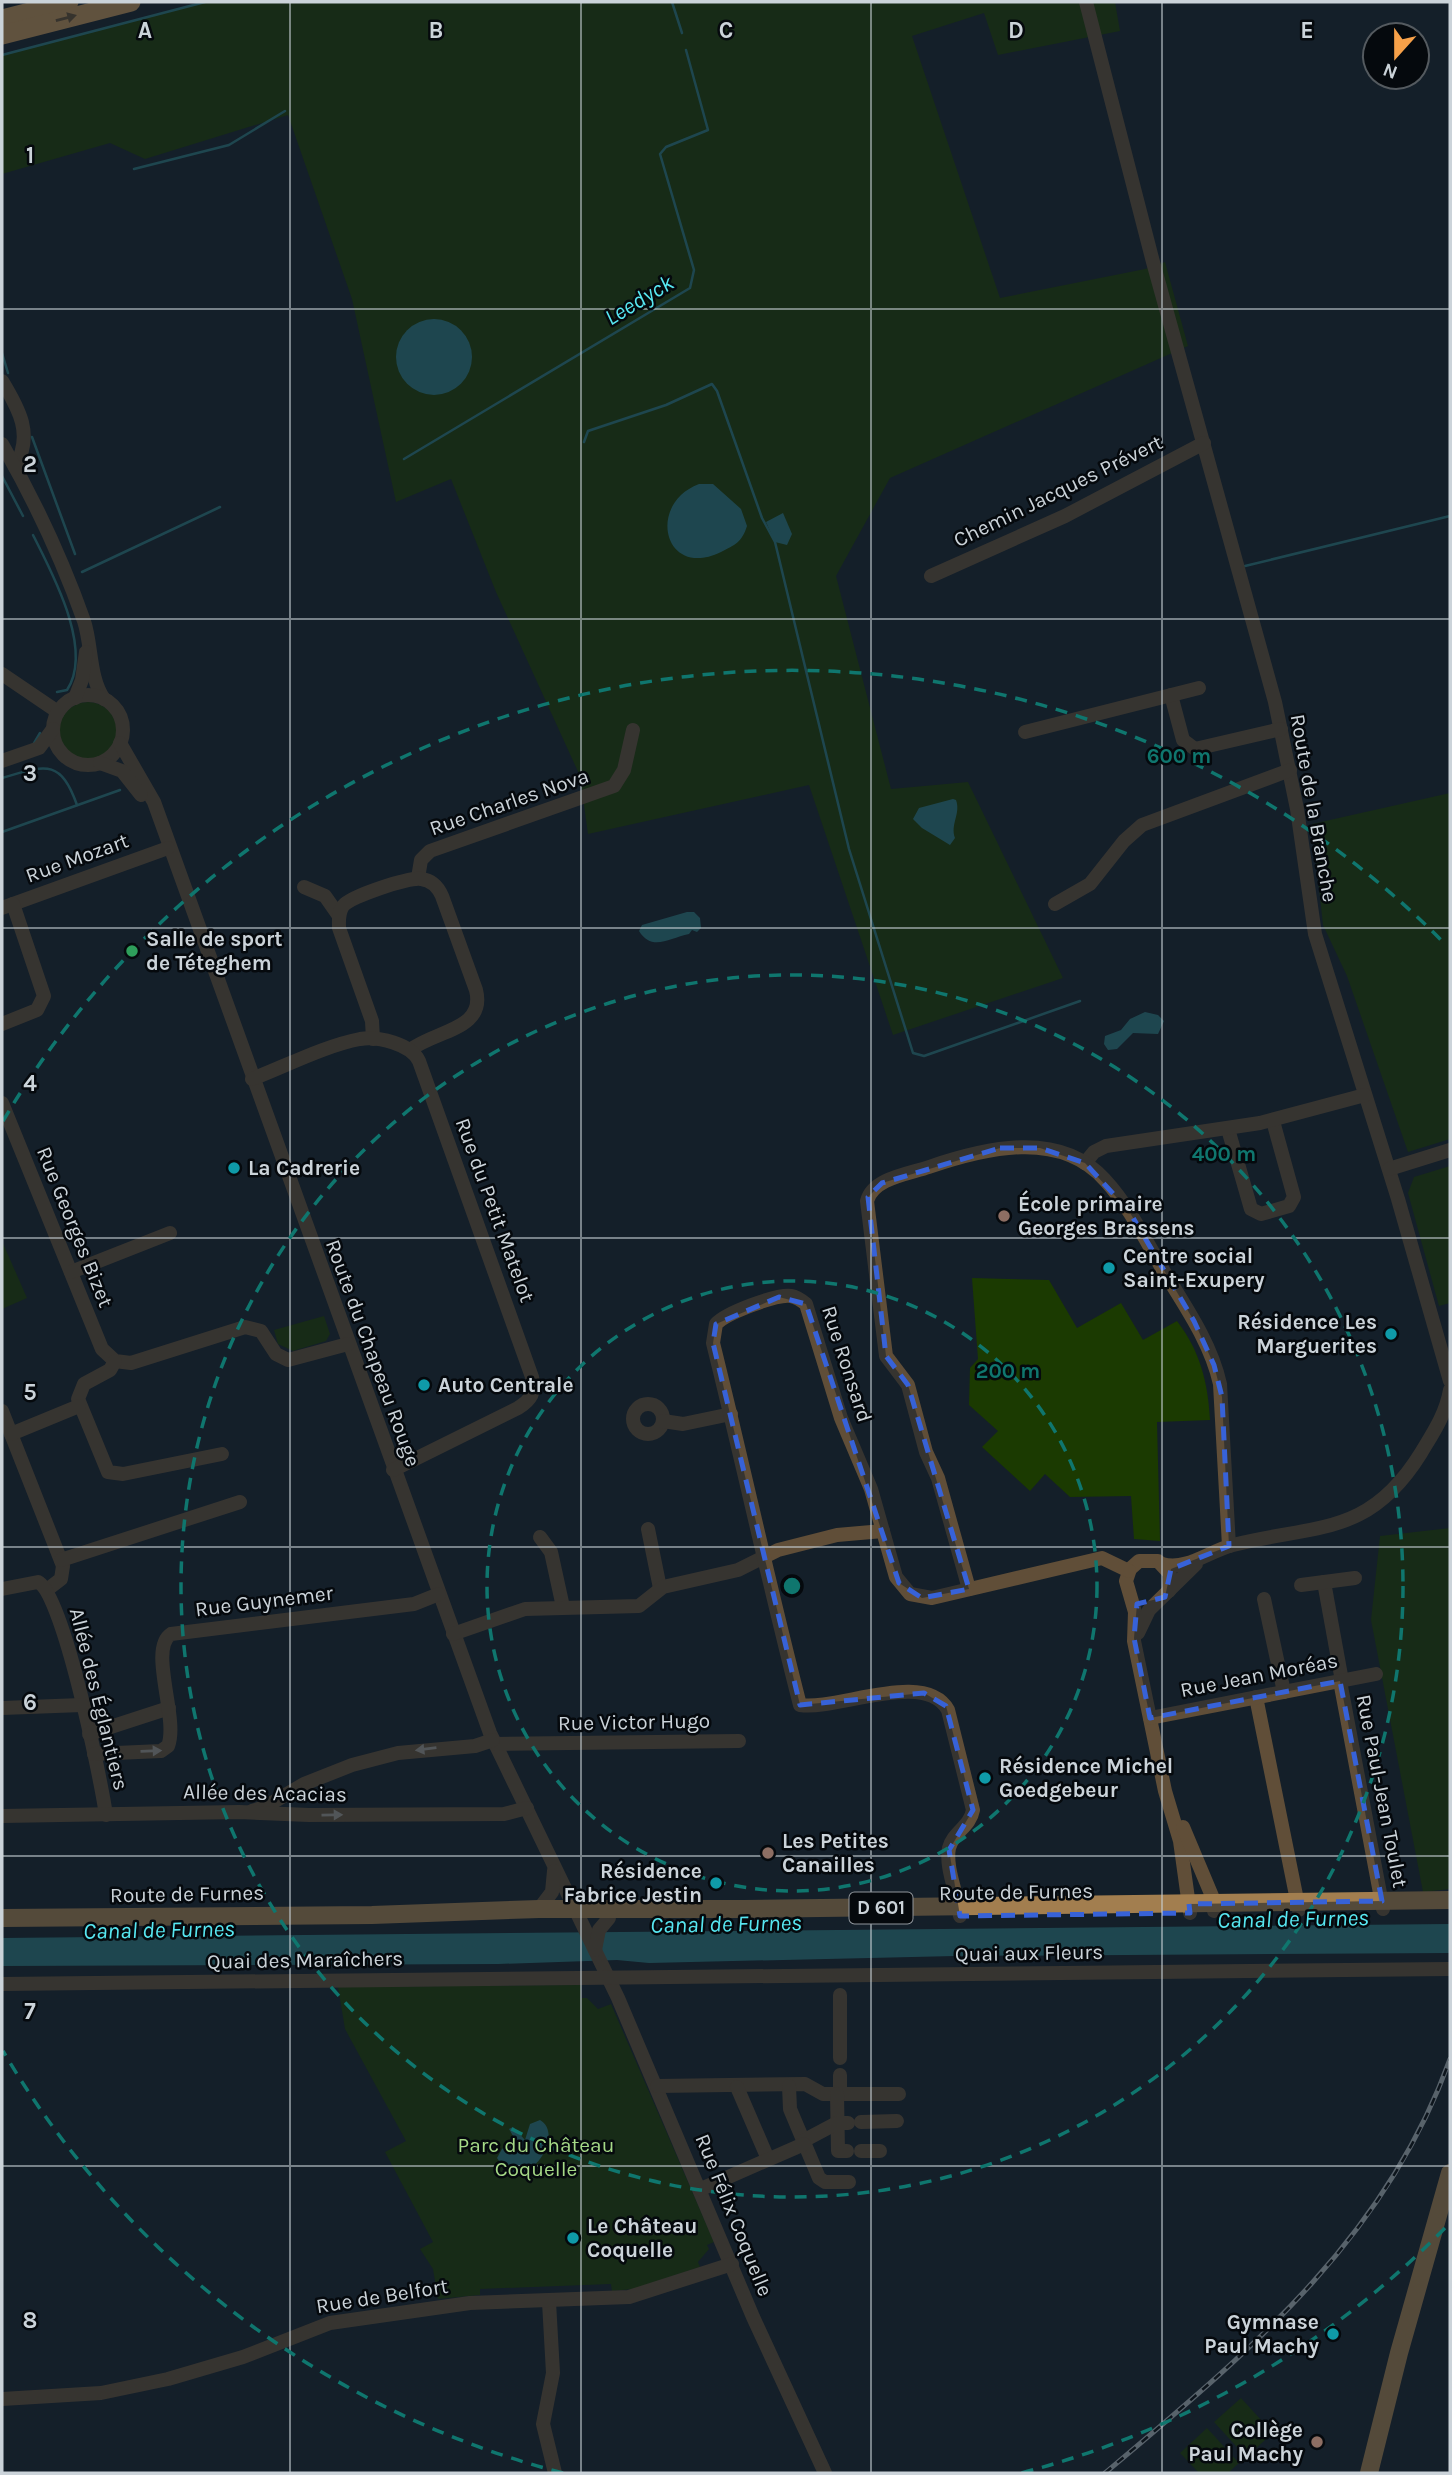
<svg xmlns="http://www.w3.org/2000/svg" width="1452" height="2475" viewBox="0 0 1452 2475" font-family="Karla,sans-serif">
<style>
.green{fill:#1b3a01}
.water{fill:#2b777c}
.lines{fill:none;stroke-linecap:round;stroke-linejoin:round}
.stream{stroke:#2b777c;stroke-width:2.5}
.minor{stroke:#604e38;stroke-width:14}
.major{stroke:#a27e4f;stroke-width:18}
.highway{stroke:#bd9057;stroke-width:19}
.rail-casing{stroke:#acb5bb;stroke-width:5}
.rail{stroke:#05090d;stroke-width:2.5;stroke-dasharray:8;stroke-linecap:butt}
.oneway{fill:#614c32}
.oneway2{fill:#9b9791}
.marked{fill:none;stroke:#3762d8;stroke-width:5;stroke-dasharray:14 9;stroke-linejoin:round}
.grid{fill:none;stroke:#cbd3d9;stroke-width:2;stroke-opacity:0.55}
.ring{fill:none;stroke:#0f766e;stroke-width:3.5;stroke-dasharray:12 9}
.leisure-dot{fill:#2e9e5b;stroke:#05090d;stroke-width:2.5}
.culture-dot{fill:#0f9aa8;stroke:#05090d;stroke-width:2.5}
.education-dot{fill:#8d6e63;stroke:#05090d;stroke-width:2.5}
.labels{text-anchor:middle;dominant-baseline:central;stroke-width:5;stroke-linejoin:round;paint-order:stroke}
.shield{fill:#05090d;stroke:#90969c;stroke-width:2}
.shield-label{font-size:19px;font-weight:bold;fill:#cbd3d9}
.street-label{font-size:21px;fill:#cbd3d9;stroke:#05090d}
.poi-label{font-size:21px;font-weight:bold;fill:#cbd3d9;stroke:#05090d;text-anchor:start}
.park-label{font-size:21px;fill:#a5d987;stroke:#05090d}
.water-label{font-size:23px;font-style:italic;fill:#57e7f1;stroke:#05090d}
.grid-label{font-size:23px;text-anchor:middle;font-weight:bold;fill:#cbd3d9;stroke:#05090d;stroke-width:5;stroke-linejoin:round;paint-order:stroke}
.centre{fill:#0f766e;stroke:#05090d;stroke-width:3.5}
.ring-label{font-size:21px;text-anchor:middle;font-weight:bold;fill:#0f766e;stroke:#05090d;stroke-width:5;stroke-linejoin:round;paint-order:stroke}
</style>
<rect width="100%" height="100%" fill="#141f29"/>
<g class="green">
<polygon points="202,2 1115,2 1120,31 998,55 984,13 912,36 1000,298 1145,269 1165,262 1188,346 890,478 836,576 891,789 968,782 1063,978 893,1035 809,785 588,834 580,776 496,592 451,479 396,502 352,299 288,115 145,159 110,143 2,174 2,55"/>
<circle cx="88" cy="731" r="29"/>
<polygon points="1450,793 1450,1139 1408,1152 1347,976 1323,925 1312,824"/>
<polygon points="1450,1166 1450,1303 1439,1306 1408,1193 1414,1177"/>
<polygon points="2,1241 27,1298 2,1309"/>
<path d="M972,1278L1049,1280L1077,1328L1121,1303L1143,1340L1177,1321C1200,1351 1208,1382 1210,1420L1157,1422L1160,1541L1134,1539L1131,1496L1070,1497L1045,1474L1030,1491L982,1447L998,1431L969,1405L970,1368L978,1359Z"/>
<polygon points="324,1316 330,1334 326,1341 293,1351 278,1344 274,1330"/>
<polygon points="1450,1528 1450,1889 1423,1892 1371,1620 1380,1536"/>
<polygon points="581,1985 581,1998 587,1998 598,2009 611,2004 714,2242 707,2245 709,2249 698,2262 700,2267 633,2289 612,2291 611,2284 480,2289 480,2295 438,2299 433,2269 420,2249 433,2242 385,2152 406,2141 345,2029 338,1987"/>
<polygon points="1241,2398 1273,2433 1246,2457 1214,2422"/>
<polygon points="1207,2428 1239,2463 1228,2473 1199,2473 1180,2453"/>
</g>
<g class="water">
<circle cx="434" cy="357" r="38"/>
<path d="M699,484H713L741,509L747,526C742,542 735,545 721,552C664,580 646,504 699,484Z"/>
<polygon points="783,513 792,534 787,545 775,542 766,522"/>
<path d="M953,799L956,800C961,814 950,824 955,838L950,845L922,828L913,819L919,808Z"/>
<path d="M687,912H694L700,918L701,928L697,932L692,930L689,934C669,938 652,952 639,931L642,925Z"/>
<polygon points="1145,1012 1158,1015 1164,1021 1158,1034 1133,1033 1117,1049 1108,1050 1104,1044 1105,1036 1121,1030 1130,1019"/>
<polygon points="1450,1924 1450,1953 955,1956 649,1963 617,1960 498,1964 2,1966 2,1938"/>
<path d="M540,2120C564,2134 533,2184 507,2172L497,2158L502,2149L516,2141L509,2129L513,2127L525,2140L530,2124Z"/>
</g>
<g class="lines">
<g class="stream">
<polyline points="672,2 682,33"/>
<polyline points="2,55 205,2"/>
<polyline points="134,169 229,145 285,111"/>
<polyline points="2,353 8,373"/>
<polyline points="32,437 75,554"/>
<polyline points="584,442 588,431 666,405 712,384 717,391 762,518 775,542 849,849 913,1053 924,1056 1080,1001"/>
<polyline points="404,459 690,288 694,270 660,154 666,147 708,130 686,50"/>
<polyline points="2,476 23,516"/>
<path d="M33,535C52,573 94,649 67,690L57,692"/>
<polyline points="1245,566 1450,516"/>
<polyline points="82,572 220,507"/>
<polyline points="33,745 40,733"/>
<path d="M2,778C44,766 60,757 77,805"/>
<polyline points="2,832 120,790"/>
</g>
<g class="minor">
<polyline points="1086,2 1153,262 1275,702 1297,809 1315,934 1398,1199 1450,1381"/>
<path d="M2,381C19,409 34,435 15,467"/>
<path d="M2,444C35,501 62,559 84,621C92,645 89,678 104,699"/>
<polyline points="931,576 1065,516 1204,443"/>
<polyline points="2,674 58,712"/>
<circle cx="88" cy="730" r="35"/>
<polyline points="1171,695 1183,740 1195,749 1281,729"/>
<polyline points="75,698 82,680 86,652"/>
<polyline points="1025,732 1199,688"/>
<polyline points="120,743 154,802 490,1733 618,1998 753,2317 825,2473"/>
<polyline points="2,761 39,748 53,729"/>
<polyline points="100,763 122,771 141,795"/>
<polyline points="418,878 421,860 430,851 614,786 624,770 633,730"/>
<polyline points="304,887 325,896 339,916"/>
<polyline points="1055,904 1090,884 1124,841 1142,825 1290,770"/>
<polyline points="2,908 168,848"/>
<polyline points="2,1024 37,1010 44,996 13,904"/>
<path d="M373,1039L372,1021L339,928C339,920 338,913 343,906C351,896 409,877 421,879C431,880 438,887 442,896L476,990C486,1030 436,1030 410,1050"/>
<path d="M252,1079C286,1066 324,1046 360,1039C378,1036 411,1044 419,1061L532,1377C536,1392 531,1400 518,1408L393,1470"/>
<polyline points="2,1103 102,1349 115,1361 131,1363 245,1327 261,1331 276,1354 288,1360 348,1344"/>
<polyline points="1228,1129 1251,1209 1261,1214 1289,1206 1294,1197 1273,1121"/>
<polyline points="1085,1163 1094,1152 1106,1146 1260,1123 1365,1095"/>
<polyline points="1389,1169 1450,1150"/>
<polyline points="71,1272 170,1233"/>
<polyline points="115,1361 110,1370 84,1384 78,1399 108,1472 123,1474 222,1454"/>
<circle cx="648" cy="1419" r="15"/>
<polyline points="2,1411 63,1566 61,1579 48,1589"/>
<polyline points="663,1421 683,1424 731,1414"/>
<polyline points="11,1434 79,1406"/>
<polyline points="648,1529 660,1588"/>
<polyline points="540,1537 551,1552 563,1607"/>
<polyline points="61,1560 240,1502"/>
<path d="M1162,1564C1187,1571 1209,1551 1233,1545C1317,1524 1369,1537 1421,1453C1433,1433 1446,1414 1450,1390"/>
<polyline points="1324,1582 1342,1681"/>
<polyline points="1301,1585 1355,1578"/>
<path d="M2,1589L38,1582C63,1593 101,1780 106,1815"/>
<path d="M969,1589L938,1478L926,1452L908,1385L886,1356L867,1201C873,1178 909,1174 929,1167C985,1148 1060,1129 1105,1180C1129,1206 1145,1239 1163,1270C1185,1306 1211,1343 1220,1384L1229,1546"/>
<polyline points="1169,1591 1170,1574 1158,1561 1139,1561 1130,1569 1126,1581 1135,1612 1134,1641 1165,1791 1180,1841 1190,1913"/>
<polyline points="1264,1599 1284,1692"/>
<polyline points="1138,1633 1149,1610 1196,1564"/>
<polyline points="453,1634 525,1609 639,1606 663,1587 738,1570 778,1550 837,1535 883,1531"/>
<polyline points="1340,1681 1383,1909"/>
<polyline points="1256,1697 1299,1910"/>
<polyline points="2,1708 82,1705"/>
<polyline points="1150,1718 1376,1674"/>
<polyline points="89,1734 169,1708"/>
<polyline points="495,1744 739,1741"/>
<path d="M94,1754L161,1751L168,1746C179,1719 148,1649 171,1634L414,1604L439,1594"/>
<polyline points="252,1811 265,1807 304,1784 352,1765 398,1753 475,1746 493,1740"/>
<polyline points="2,1816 239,1812 309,1815 504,1814 527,1808"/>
<polyline points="1183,1827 1212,1896 1214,1911"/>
<polyline points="539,1909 552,1892 554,1871"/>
<path d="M960,1916C958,1895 945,1868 949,1848C953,1832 970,1827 973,1810L948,1710C925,1669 837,1711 800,1705C769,1585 743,1464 713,1343L716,1324C726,1313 776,1294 791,1296C797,1297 801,1300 806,1304L841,1418L871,1489L896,1577L910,1594L932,1598L1102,1558L1129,1571"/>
<polyline points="595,1950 599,1930 609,1918"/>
<polyline points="2,1984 1450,1969"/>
<polyline points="840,2058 840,1995"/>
<polyline points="840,2075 840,2094"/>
<polyline points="657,2086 805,2084 823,2094 899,2094"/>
<polyline points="789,2086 790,2109 819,2178 825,2182 849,2182"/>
<polyline points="737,2087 768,2159"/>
<polyline points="837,2094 838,2151 847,2151"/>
<polyline points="861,2122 897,2121"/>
<polyline points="803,2141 837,2123 848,2123"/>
<polyline points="861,2151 880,2151"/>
<polyline points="701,2189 804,2144"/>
<polyline points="549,2302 553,2373 543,2424 555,2473"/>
<polyline points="2,2399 101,2393 168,2379 243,2357 330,2323 470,2303 629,2297 732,2264"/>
</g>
<g class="major">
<polyline points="2,1918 372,1915 539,1909 743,1909 1450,1900"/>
<polyline points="1369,2473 1399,2353 1450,2173"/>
</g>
<g class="highway">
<polyline points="2,19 69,2"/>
<polyline points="2,35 131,2"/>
</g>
<defs>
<path id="rail" d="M1105,2473C1247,2353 1385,2241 1450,2059"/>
</defs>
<use href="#rail" class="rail-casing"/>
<use href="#rail" class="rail"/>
</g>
<defs><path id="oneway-solid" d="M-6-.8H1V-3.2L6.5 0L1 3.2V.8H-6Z" transform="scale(1.75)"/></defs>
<use class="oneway" href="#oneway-solid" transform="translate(66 18) rotate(-15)"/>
<g class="oneway2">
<use href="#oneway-solid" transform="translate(426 1749) rotate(173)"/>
<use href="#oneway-solid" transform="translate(151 1751) rotate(-2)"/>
<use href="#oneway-solid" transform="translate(332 1815) rotate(-1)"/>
</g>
<path d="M0 0H1452V2475H0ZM1000,1148H1040L1085,1163L1129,1211L1194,1321L1214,1365L1222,1397L1229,1546L1171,1569L1165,1597L1137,1604L1134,1638L1150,1718L1340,1681L1382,1901L1189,1904L1190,1913L960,1916L949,1850L973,1810L946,1706L924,1693L800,1705L713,1343L716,1324L779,1297L806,1304L899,1583L922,1598L969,1589L908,1385L886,1356L868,1197L882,1183Z" fill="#141f29" fill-opacity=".55" fill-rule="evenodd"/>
<path class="marked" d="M1000,1148H1040L1085,1163L1129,1211L1194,1321L1214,1365L1222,1397L1229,1546L1171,1569L1165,1597L1137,1604L1134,1638L1150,1718L1340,1681L1382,1901L1189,1904L1190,1913L960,1916L949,1850L973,1810L946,1706L924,1693L800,1705L713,1343L716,1324L779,1297L806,1304L899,1583L922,1598L969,1589L908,1385L886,1356L868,1197L882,1183Z"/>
<path class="grid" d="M290,2V2473M581,2V2473M871,2V2473M1162,2V2473M2,309H1450M2,619H1450M2,928H1450M2,1238H1450M2,1547H1450M2,1856H1450M2,2166H1450"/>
<g class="ring">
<circle cx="792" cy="1586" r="305"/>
<circle cx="792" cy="1586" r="611"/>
<path d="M1445 2228A916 916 0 0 1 1021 2473M563 2473A916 916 0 0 1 3 2051M3 1121A916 916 0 0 1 1445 944"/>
</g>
<circle class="leisure-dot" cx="132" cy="951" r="7"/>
<g class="culture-dot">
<circle cx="234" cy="1168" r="7"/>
<circle cx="1109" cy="1268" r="7"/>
<circle cx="1391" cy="1334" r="7"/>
<circle cx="424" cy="1385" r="7"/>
<circle cx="985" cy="1778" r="7"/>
<circle cx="716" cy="1883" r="7"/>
<circle cx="573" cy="2238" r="7"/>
<circle cx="1333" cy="2334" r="7"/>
</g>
<g class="education-dot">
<circle cx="1004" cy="1216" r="7"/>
<circle cx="768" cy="1853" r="7"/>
<circle cx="1317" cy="2442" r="7"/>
</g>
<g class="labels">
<rect class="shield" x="849.5" y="1892.5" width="63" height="31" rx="5"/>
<g class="shield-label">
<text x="881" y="1908">D 601</text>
</g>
<g class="street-label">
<text transform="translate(1058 491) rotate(-26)">Chemin Jacques Prévert</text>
<text transform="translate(509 802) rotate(-19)">Rue Charles Nova</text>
<text transform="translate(1314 808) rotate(80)">Route de la Branche</text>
<text transform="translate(77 858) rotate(-20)">Rue Mozart</text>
<text transform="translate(495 1210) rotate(70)">Rue du Petit Matelot</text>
<text transform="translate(75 1227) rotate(68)">Rue Georges Bizet</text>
<text transform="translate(373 1353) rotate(70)">Route du Chapeau Rouge</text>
<text transform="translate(847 1364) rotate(72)">Rue Ronsard</text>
<text transform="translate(264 1601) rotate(-7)">Rue Guynemer</text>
<text transform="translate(1259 1675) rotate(-11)">Rue Jean Moréas</text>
<text transform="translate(99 1699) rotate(76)">Allée des Églantiers</text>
<text transform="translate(634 1722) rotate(-1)">Rue Victor Hugo</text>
<text transform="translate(1382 1791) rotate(79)">Rue Paul-Jean Toulet</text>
<text transform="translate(265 1793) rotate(1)">Allée des Acacias</text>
<text transform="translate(1016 1892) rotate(-1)">Route de Furnes</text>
<text transform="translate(187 1894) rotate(-1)">Route de Furnes</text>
<text transform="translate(1029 1953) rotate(-1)">Quai aux Fleurs</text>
<text transform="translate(305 1960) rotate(-1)">Quai des Maraîchers</text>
<text transform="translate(734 2215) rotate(68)">Rue Félix Coquelle</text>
<text transform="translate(382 2296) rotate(-9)">Rue de Belfort</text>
</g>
<g class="poi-label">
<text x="146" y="939">Salle de sport<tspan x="146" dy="24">de Téteghem</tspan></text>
<text x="248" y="1168">La Cadrerie</text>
<text x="1018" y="1204">École primaire<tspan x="1018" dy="24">Georges Brassens</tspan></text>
<text x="1123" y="1256">Centre social<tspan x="1123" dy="24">Saint-Exupery</tspan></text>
<text x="1377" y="1322" text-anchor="end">Résidence Les<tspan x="1377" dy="24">Marguerites</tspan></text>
<text x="438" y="1385">Auto Centrale</text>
<text x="999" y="1766">Résidence Michel<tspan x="999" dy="24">Goedgebeur</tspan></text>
<text x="782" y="1841">Les Petites<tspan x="782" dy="24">Canailles</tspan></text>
<text x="702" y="1871" text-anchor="end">Résidence<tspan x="702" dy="24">Fabrice Jestin</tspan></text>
<text x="587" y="2226">Le Château<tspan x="587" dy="24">Coquelle</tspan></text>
<text x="1319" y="2322" text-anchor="end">Gymnase<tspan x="1319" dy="24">Paul Machy</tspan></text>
<text x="1303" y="2430" text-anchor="end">Collège<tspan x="1303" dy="24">Paul Machy</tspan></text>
</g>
<g class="park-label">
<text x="536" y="2145">Parc du Château<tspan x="536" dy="24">Coquelle</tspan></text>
</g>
<g class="water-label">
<text transform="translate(639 300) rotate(-31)">Leedyck</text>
<text transform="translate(1293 1919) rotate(-1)">Canal de Furnes</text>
<text transform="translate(726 1924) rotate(-1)">Canal de Furnes</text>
<text transform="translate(159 1930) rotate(-1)">Canal de Furnes</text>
</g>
</g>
<g class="grid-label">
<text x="145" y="38">A</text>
<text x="436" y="38">B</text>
<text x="726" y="38">C</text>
<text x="1016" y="38">D</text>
<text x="1307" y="38">E</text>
<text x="30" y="163">1</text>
<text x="30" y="472">2</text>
<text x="30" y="781">3</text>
<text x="30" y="1091">4</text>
<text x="30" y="1400">5</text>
<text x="30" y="1710">6</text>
<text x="30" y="2019">7</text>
<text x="30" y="2328">8</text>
</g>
<circle cx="792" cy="1586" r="10" class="centre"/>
<g class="ring-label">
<text x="1179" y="763">600 m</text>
<text x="1224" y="1161">400 m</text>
<text x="1008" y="1378">200 m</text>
</g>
<rect width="1452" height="2475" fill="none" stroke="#cbd3d9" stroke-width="7"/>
<g transform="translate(1396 56) rotate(201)"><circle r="33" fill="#05090d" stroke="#545a5f" stroke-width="2"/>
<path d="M0-5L12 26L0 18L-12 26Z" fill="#f7a149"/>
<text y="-10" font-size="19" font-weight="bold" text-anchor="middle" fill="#cbd3d9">N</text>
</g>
</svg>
